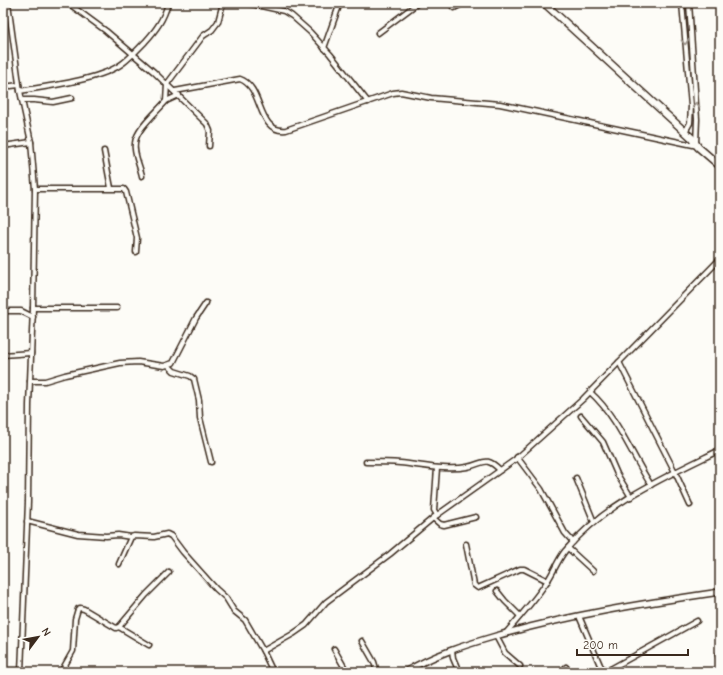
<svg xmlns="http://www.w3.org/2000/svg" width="723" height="675" viewBox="0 0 723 675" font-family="'Comic Neue',sans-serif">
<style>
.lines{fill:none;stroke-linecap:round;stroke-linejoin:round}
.minor-casing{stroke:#3b2a1e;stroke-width:7}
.tertiary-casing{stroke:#3b2a1e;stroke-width:8}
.secondary-casing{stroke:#3b2a1e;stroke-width:9}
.minor{stroke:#fdfcf7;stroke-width:4}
.tertiary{stroke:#fdfcf7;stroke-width:5}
.secondary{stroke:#fdfcf7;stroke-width:6}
.oneway{stroke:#9c938a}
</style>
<rect width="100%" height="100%" fill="#fdfcf7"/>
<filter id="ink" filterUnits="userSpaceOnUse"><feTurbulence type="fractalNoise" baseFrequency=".025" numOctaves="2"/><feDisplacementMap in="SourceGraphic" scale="8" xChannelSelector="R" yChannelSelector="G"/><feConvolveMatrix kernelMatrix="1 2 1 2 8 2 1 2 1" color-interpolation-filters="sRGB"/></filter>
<g filter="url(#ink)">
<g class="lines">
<defs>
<g id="minor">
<polyline points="8,3 20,91 31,142 35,189 33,308 29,405 28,502 21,672"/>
<polyline points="68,3 106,31 154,72 207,124 210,131 209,146"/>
<polyline points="247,3 284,11 292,16 310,32 330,54 368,102"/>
<polyline points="450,3 454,8 464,3"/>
<polyline points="682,3 691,106 690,123 685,132"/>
<polyline points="689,3 697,119 696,144"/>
<polyline points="378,33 418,3"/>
<polyline points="324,48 340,3"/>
<polyline points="3,87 19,85"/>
<path d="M20,91C48,86 101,80 123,63C131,57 138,49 145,42C156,30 164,19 168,3"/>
<path d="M175,91L240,79C264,87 256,133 286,130L393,93L401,92L431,98L500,104L698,146"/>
<polyline points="22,100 34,100 53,102 72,98"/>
<polyline points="166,101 179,95"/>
<polyline points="3,146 31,142"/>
<polyline points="104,151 111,188"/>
<path d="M142,176C140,166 133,153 135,143C136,129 158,111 166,101L167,84L203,36L212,30L218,22L223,3"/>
<polyline points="35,189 124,189 126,192 137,238 136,252"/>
<polyline points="33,308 117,308"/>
<polyline points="3,311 21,311 33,317"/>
<polyline points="3,355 31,353"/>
<polyline points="619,362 675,472 690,505"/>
<polyline points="168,365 174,371 190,376 194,379 199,400 200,418 211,462"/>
<polyline points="30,381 45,381 65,375 120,363 138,362 164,366 173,363 196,318 206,303"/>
<path d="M590,392C618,417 631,454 651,485"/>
<polyline points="581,416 603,442 617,474 631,497"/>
<polyline points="517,457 541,489 565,533 573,542"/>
<path d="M366,462C377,462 389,462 400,463C421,465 447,471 467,467C484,464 485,455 500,470"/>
<polyline points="576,478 594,522"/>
<polyline points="437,515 434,510 437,468"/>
<polyline points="433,518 440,524 444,525 476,517"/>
<polyline points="27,521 78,534 106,536 118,535 131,537"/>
<polyline points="466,544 474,585 478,588 520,569 524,569 548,581"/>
<polyline points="568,548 593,571"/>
<polyline points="119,564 131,537 134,536 154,537 167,534 171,536 183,552 216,589 226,598 234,611 245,620 263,651 273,672"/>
<polyline points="497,591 505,601 520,616"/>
<polyline points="579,616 600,665 605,672"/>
<polyline points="119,627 149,645"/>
<path d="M506,633C520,616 536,599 548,580C554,571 558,560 565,551C605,503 665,477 720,450"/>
<polyline points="496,636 505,653 520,666"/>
<polyline points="362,641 374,662 377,672"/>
<polyline points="334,649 347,672"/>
<polyline points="452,650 453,658 459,672"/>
<polyline points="263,651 293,634 306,625 326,602 390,554 433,518 516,459 583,399 720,259"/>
<polyline points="718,655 720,661"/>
<polyline points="61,672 73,651 75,619 78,609 80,608 84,609 116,628 119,627 146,595 169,572"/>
<polyline points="562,672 566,667"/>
<polyline points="605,672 697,621"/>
</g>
<path id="tertiary" d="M405,672C433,655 465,645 496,636C569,615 645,603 720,592"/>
<polyline id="secondary" points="544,3 692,138 698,147 720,166"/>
</defs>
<use href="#minor" class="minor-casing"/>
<use href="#tertiary" class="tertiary-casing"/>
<use href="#secondary" class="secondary-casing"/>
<use href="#minor" class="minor"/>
<use href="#tertiary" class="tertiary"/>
<use href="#secondary" class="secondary"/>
</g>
<defs><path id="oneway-chevron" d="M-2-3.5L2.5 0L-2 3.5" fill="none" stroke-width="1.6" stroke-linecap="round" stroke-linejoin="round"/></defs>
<g class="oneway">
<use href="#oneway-chevron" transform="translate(685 42) rotate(85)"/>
<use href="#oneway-chevron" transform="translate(696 105) rotate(-94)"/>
</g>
</g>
<rect width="723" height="675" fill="none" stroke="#fdfcf7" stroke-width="16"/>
<rect x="8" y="8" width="707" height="659" fill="none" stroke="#3b2a1e" stroke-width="1.5" filter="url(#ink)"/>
<g transform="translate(38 637) rotate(58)" stroke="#fdfcf7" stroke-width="3" paint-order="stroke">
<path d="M0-3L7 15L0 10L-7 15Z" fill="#3b2a1e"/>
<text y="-6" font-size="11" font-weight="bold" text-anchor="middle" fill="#3b2a1e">N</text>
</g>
<path d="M577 649v6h111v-6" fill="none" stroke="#3b2a1e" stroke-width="2"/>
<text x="583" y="649" font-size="12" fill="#3b2a1e" stroke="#fdfcf7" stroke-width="3" paint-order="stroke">200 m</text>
</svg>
